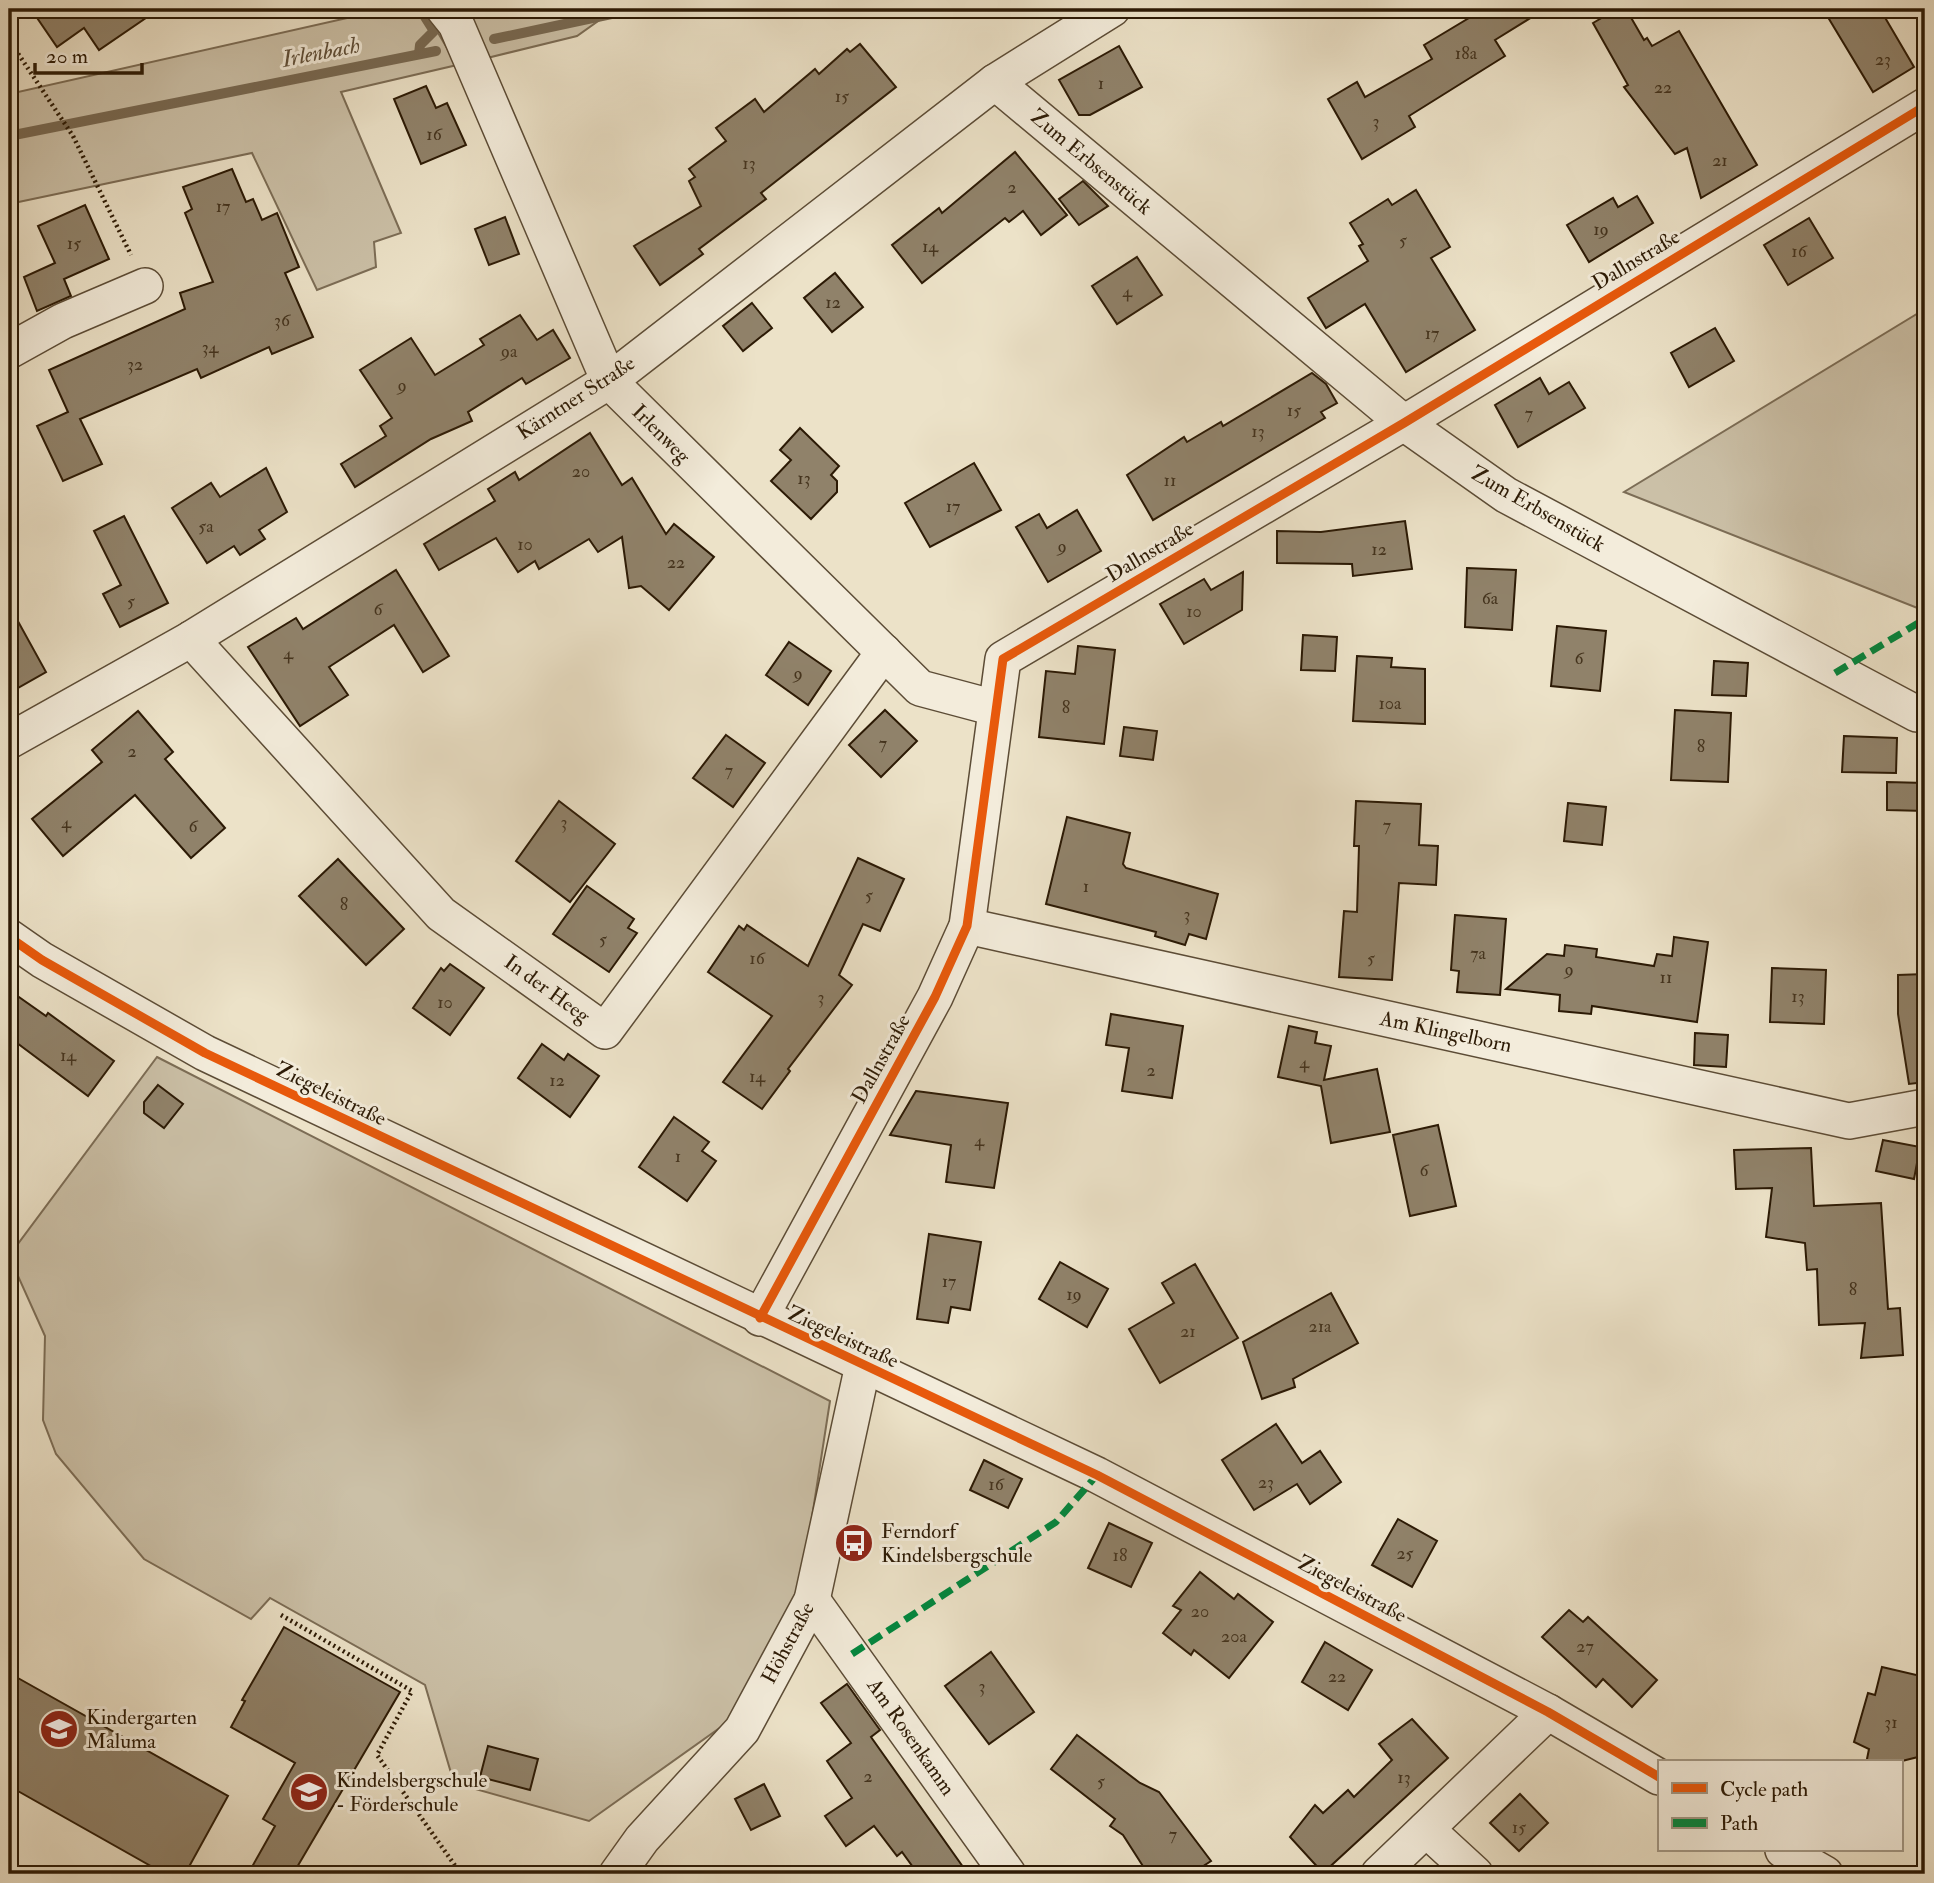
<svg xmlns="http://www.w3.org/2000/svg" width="1934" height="1883" viewBox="0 0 1934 1883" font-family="'IM FELL Double Pica',serif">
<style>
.green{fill:#cbc0a7;stroke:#7c6d56;stroke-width:2}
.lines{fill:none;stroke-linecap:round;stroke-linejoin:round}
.stream{stroke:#786952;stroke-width:10}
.building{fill:#90826a;stroke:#2c1a05;stroke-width:2}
.street-casing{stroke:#5c4c36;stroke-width:38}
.path{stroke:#2c1a05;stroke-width:4.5;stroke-dasharray:2 3.5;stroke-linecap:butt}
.street{stroke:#f3ecdb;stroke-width:35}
.quiet{stroke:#00873e;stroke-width:7;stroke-dasharray:14 7;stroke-linecap:butt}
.cycleway-casing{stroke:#f3ecdb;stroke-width:13}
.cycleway{stroke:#e8590c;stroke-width:9}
.labels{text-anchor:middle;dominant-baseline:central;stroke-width:6;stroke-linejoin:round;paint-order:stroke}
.number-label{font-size:18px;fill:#45341e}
.street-label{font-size:21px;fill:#2c1a05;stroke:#f3ecdb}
.poi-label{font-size:21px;fill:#2c1a05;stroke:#f3ecdb;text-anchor:start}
.water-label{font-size:23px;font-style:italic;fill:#5f4f39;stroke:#f3ecdb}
</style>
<rect width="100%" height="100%" fill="#ece2c8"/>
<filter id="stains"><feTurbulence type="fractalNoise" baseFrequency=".00286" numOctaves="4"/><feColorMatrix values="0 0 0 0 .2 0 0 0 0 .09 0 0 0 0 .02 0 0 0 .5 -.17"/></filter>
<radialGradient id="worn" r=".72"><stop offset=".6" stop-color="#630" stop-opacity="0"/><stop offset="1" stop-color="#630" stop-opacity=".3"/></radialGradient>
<g class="green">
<polygon points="387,9 424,9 457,65 341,92 401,233 374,242 376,267 317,290 252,153 9,204 9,94"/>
<polygon points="465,9 615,9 577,36 487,58"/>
<polygon points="1925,309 1925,611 1624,492"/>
<polygon points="157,1057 830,1401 799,1601 735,1717 589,1821 454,1783 425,1685 270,1598 251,1619 144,1559 56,1454 43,1420 45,1336 9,1256"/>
</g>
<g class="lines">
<g class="stream">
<polyline points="494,39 616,13 622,9"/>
<polyline points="419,54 420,45 434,31 420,9"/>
<polyline points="9,136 436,51"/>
</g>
</g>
<g class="building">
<polygon points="31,9 159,9 99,50 84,28 57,47"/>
<polygon points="1484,9 1545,9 1495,40 1505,56 1409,116 1415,127 1362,159 1328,99 1357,82 1365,97 1432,59 1424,45"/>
<polygon points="1617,9 1626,9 1644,40 1647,38 1652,46 1679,31 1757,165 1701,198 1687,148 1675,154 1624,87 1628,85 1593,23"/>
<polygon points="1823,9 1880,9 1914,67 1873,92"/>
<polygon points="860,44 896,87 761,193 766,199 699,249 703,254 660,285 634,246 701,206 689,181 695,177 689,169 726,141 716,128 755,99 764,112 815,69 819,74 847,49 850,52"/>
<polygon points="1119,46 1142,87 1090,115 1079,115 1059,80"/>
<polygon points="426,86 436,108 447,103 466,145 421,164 394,99"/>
<polygon points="1015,152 1067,215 1041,235 1023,211 1009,222 1005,218 922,283 892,245 939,208 942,213"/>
<polygon points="232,169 246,202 253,199 262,220 277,213 299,267 285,273 313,337 272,354 269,347 201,378 197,369 80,419 102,464 63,481 37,426 68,412 49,370 185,309 180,293 213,282 185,213 192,209 183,187"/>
<polygon points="1083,181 1108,206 1079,225 1059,199"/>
<polygon points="1416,190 1450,247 1431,258 1475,330 1406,372 1365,304 1326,328 1308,298 1368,261 1359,246 1363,244 1350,223 1388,199 1392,205"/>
<polygon points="1637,196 1653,223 1589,262 1567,225 1613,198 1618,207"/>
<polygon points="85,205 109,259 64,279 71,296 37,311 24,277 55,263 38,226"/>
<polygon points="505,217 519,254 489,265 475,229"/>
<polygon points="1809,218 1833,258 1788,285 1764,245"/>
<polygon points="1137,257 1162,295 1117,324 1092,286"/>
<polygon points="835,273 863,307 832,332 804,298"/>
<polygon points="752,303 772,328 743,351 723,326"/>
<polygon points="520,315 537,340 553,330 570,358 526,384 522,378 468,412 472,421 431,439 355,487 341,464 386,436 380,426 392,418 360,370 411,338 435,375 484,345 480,339"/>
<polygon points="1715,328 1734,361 1689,387 1671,353"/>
<polygon points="1312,373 1326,384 1337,403 1321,412 1325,418 1153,520 1127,475 1184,437 1187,442 1221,422 1223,426"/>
<polygon points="1540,378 1549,394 1569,382 1585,408 1518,447 1495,405"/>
<polygon points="800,428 839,466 831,475 837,481 837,492 811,519 771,481 791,460 780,450"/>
<polygon points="590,433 622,485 632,478 666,534 674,524 714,557 669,610 641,586 629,588 622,537 598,552 589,539 539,569 535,561 518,572 496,538 439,570 424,544 495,501 488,489 515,472 519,480"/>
<polygon points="974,463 1001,510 930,547 905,503"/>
<polygon points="266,468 287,512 259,530 265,539 240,555 234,546 207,563 172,508 211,483 220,497"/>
<polygon points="1077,510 1101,551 1048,582 1016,527 1039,514 1047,528"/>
<polygon points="124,516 168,603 120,627 103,594 121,585 94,531"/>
<polygon points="1405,521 1412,569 1353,576 1352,564 1277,563 1277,531 1321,532"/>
<polygon points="1467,568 1516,570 1512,630 1465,627"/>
<polygon points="396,570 449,656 423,672 394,625 329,667 348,695 300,726 248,647 296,618 303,629"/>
<polygon points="1243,572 1242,610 1184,644 1160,604 1204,579 1211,590"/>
<polygon points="9,605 46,672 9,693"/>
<polygon points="1557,626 1606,631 1600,691 1551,686"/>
<polygon points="1303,635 1337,637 1335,671 1301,670"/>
<polygon points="789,642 831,671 808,705 766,675"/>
<polygon points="1078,646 1115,650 1104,744 1039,737 1046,671 1075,674"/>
<polygon points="1357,656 1392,658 1391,667 1425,669 1425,724 1353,721"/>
<polygon points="1714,661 1748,663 1746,696 1712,695"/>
<polygon points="885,710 917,741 881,777 849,745"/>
<polygon points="1675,710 1731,713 1728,782 1671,780"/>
<polygon points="138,711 173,752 165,759 225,828 191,858 135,795 63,856 32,819 102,762 92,750"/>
<polygon points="1124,727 1157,731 1153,760 1120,756"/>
<polygon points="726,735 765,763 733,807 693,778"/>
<polygon points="1844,736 1897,738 1896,773 1842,772"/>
<polygon points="1887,782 1925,783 1925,811 1887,810"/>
<polygon points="559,801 615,844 570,902 516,861"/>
<polygon points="1356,801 1421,804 1419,845 1438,846 1436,885 1399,883 1392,980 1339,977 1344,911 1357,912 1359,846 1354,846"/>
<polygon points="1568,803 1606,807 1602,845 1564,841"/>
<polygon points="1067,817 1130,833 1123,864 1126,868 1218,894 1206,939 1189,934 1185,945 1155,936 1156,932 1046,904"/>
<polygon points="858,858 904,879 880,931 863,924 839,975 852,985 788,1069 790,1071 762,1109 723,1082 772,1016 708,972 739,926 744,930 747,925 808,966"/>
<polygon points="338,859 404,929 366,965 299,896"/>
<polygon points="587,886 634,919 628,928 637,933 609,972 553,934"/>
<polygon points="1455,915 1506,919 1500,995 1457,992 1459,971 1451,970"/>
<polygon points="1674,937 1708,942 1697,1022 1592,1006 1591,1014 1559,1011 1560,995 1506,989 1547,954 1564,956 1565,945 1597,949 1596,957 1654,966 1657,954 1672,956"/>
<polygon points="450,964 484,988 450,1035 413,1008 441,968 444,971"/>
<polygon points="1772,968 1826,970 1824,1024 1770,1022"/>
<polygon points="1925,974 1925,1082 1909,1084 1898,1014 1898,975"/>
<polygon points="9,990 46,1016 48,1013 114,1061 88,1096 9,1037"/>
<polygon points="1111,1014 1183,1026 1172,1098 1122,1091 1129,1048 1106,1045"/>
<polygon points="1289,1026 1317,1032 1315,1043 1331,1046 1324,1080 1377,1069 1390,1132 1331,1143 1321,1086 1278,1077"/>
<polygon points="1695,1033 1728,1035 1726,1067 1694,1065"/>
<polygon points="542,1044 564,1060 568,1054 599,1076 570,1117 518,1078"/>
<polygon points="158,1085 183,1104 164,1128 144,1113 144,1102"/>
<polygon points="916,1091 1008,1103 994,1188 946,1182 951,1145 890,1135"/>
<polygon points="674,1117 709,1142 702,1151 716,1161 687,1201 639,1167"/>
<polygon points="1438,1125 1456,1206 1410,1216 1393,1135"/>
<polygon points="1883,1140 1920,1147 1914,1179 1876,1171"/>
<polygon points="1811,1148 1814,1206 1881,1203 1888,1309 1900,1308 1903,1355 1861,1358 1865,1323 1819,1325 1817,1269 1807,1270 1805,1243 1766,1237 1772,1188 1736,1189 1734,1150"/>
<polygon points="929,1234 981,1242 970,1310 951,1307 948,1323 917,1319"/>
<polygon points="1060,1262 1108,1289 1087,1327 1039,1299"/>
<polygon points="1195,1264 1238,1338 1160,1383 1129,1329 1174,1303 1162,1283"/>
<polygon points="1331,1293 1358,1343 1293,1379 1295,1387 1262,1399 1243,1342"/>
<polygon points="1276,1424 1302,1463 1320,1451 1341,1482 1310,1504 1297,1484 1254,1510 1222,1460"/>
<polygon points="984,1460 1022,1479 1008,1508 970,1490"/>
<polygon points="1398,1519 1437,1541 1412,1587 1372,1565"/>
<polygon points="1109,1523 1152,1543 1131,1587 1088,1568"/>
<polygon points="1200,1572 1234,1599 1238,1594 1273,1622 1229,1678 1194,1650 1191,1655 1163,1633 1181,1610 1173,1606"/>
<polygon points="1569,1610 1583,1622 1588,1617 1657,1680 1632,1707 1603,1679 1596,1687 1542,1637"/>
<polygon points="284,1627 400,1692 293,1874 248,1874 275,1826 263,1819 295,1763 231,1727 245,1701 242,1700"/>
<polygon points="1325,1642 1372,1670 1348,1710 1302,1682"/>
<polygon points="991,1652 1034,1712 989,1744 945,1686"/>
<polygon points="1882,1667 1925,1677 1925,1706 1917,1741 1922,1756 1898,1762 1870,1762 1867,1759 1869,1749 1854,1742 1868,1693 1875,1695"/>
<polygon points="9,1673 228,1796 185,1874 165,1874 9,1786"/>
<polygon points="847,1684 880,1730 871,1737 968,1874 918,1874 902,1852 897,1856 874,1826 846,1846 825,1816 852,1798 827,1761 851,1743 821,1703"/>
<polygon points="1412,1719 1448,1758 1323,1873 1290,1837 1315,1805 1323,1813 1348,1790 1354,1797 1392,1760 1379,1744"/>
<polygon points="1077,1735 1140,1783 1159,1792 1211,1861 1191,1874 1148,1874 1123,1835 1110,1826 1115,1819 1051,1769"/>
<polygon points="488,1746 538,1759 530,1790 480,1777"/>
<polygon points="764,1784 780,1816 751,1830 735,1799"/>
<polygon points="1520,1794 1548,1823 1519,1851 1490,1823"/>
</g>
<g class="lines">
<defs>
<g id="street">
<polyline points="444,9 456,24 609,381 920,688 995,708"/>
<polyline points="995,82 1404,423 1506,495 1917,714 1925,711"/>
<polyline points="9,351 63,321 145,286"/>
<polyline points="191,639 441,914 605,1031 884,652"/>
<polyline points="9,741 191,639 609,381 995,82 1112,9"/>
<polyline points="967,926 1849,1121 1925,1107"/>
<polyline points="9,937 42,960 205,1053 1097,1475 1548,1712 1659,1777"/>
<polyline points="760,1318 935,997 967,926 1003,659 1404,423 1925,106"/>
<polyline points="812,1600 1008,1874"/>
<polyline points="1426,1829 1475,1874"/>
<polyline points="1783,1850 1825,1874"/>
<polyline points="617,1874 642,1839 742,1730 812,1600 863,1365"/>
<polyline points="1379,1874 1548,1712"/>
</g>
</defs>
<use href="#street" class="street-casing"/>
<g class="path">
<polyline points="9,40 73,136 131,255"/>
<polyline points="281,1615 412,1691 377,1755 461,1874"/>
</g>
<use href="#street" class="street"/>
<g class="quiet">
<polyline points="1835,673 1925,619"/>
<polyline points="852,1654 1056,1522 1097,1475"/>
</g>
<defs>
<g id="cycleway">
<polyline points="9,937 42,960 205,1053 1097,1475 1548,1712 1659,1777"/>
<polyline points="760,1318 935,997 967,926 1003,659 1404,423 1925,106"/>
</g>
</defs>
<use href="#cycleway" class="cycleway-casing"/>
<use href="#cycleway" class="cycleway"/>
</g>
<defs>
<symbol id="bus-disc" viewBox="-11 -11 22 22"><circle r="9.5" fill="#8f2418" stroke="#f3ecdb"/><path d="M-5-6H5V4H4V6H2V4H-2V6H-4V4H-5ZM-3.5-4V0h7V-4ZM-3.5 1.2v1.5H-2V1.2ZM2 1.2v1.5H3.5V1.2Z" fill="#fff"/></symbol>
<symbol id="school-disc" viewBox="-11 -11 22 22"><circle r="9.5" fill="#8f2418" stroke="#f3ecdb"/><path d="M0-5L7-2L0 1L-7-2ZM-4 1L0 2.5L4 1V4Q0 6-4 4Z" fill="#fff"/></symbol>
</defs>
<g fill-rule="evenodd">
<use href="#bus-disc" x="832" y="1521" width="44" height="44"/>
<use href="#school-disc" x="37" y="1707" width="44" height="44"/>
<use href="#school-disc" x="287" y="1770" width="44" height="44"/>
</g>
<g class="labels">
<g class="number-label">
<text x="1466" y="53">18a</text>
<text x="1883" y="59">23</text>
<text x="1101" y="83">1</text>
<text x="1663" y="87">22</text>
<text x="842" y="96">15</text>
<text x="1376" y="121">3</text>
<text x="434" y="134">16</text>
<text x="1720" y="160">21</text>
<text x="749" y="163">13</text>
<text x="1012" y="187">2</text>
<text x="223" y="206">17</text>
<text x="1601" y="229">19</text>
<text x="1403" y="240">5</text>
<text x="74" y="243">15</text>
<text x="930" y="246">14</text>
<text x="1799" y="251">16</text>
<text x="1127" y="291">4</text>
<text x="833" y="302">12</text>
<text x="282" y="320">36</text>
<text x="1432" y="333">17</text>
<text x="210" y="347">34</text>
<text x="509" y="351">9a</text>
<text x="135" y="364">32</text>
<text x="402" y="385">9</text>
<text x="1294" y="410">15</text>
<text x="1529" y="413">7</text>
<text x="1258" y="431">13</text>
<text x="581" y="471">20</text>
<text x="804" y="478">13</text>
<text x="1170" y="480">11</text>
<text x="953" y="506">17</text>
<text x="206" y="526">5a</text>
<text x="525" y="544">10</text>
<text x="1062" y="546">9</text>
<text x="1379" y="549">12</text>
<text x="676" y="562">22</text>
<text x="1490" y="598">6a</text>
<text x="131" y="601">5</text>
<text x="378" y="609">6</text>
<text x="1194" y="611">10</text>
<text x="288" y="653">4</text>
<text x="1579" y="658">6</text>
<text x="798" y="673">9</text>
<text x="1390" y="703">10a</text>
<text x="1066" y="707">8</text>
<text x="883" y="743">7</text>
<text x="1701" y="746">8</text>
<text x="132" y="751">2</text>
<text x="729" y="770">7</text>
<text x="66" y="822">4</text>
<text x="564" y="822">3</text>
<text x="1387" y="825">7</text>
<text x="193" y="826">6</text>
<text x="1086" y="886">1</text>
<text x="869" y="895">5</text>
<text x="344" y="904">8</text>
<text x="1187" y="914">3</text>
<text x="603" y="939">5</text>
<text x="1478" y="953">7a</text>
<text x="757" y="958">16</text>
<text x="1371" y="958">5</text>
<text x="1569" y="969">9</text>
<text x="1666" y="977">11</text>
<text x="1798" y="996">13</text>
<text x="821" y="997">3</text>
<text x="445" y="1002">10</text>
<text x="68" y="1055">14</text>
<text x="1304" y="1062">4</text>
<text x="1151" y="1070">2</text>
<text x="757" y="1076">14</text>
<text x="557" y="1080">12</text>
<text x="979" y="1140">4</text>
<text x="678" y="1156">1</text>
<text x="1424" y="1170">6</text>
<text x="949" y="1281">17</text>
<text x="1853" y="1289">8</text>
<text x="1074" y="1294">19</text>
<text x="1320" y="1326">21a</text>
<text x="1188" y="1331">21</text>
<text x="1266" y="1482">23</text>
<text x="996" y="1484">16</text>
<text x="1405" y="1553">25</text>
<text x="1120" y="1555">18</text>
<text x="1200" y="1611">20</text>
<text x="1234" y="1636">20a</text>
<text x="1585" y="1646">27</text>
<text x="1337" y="1676">22</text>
<text x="982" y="1686">3</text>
<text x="1891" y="1722">31</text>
<text x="868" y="1776">2</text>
<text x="1404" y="1777">13</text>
<text x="1101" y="1781">5</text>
<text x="1519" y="1827">15</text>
<text x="1173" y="1834">7</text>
</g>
<g class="street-label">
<text transform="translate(1091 162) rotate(40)">Zum Erbsenstück</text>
<text transform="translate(1636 260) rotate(-31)">Dallnstraße</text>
<text transform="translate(576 398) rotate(-33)">Kärntner Straße</text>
<text transform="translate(661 434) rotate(45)">Irlenweg</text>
<text transform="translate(1538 509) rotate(30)">Zum Erbsenstück</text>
<text transform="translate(1150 552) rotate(-31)">Dallnstraße</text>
<text transform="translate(547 989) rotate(36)">In der Heeg</text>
<text transform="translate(1446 1032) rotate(12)">Am Klingelborn</text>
<text transform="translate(881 1059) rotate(-61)">Dallnstraße</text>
<text transform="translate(331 1094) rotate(26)">Ziegeleistraße</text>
<text transform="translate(843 1337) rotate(25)">Ziegeleistraße</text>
<text transform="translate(1352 1589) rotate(28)">Ziegeleistraße</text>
<text transform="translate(788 1643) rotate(-62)">Höhstraße</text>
<text transform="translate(911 1737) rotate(55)">Am Rosenkamm</text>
</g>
<g class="poi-label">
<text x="881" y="1531">Ferndorf<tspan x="881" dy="24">Kindelsbergschule</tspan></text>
<text x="86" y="1717">Kindergarten<tspan x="86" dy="24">Maluma</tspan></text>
<text x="336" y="1780">Kindelsbergschule<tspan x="336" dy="24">- Förderschule</tspan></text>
</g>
<g class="water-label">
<text transform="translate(321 52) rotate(-11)">Irlenbach</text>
</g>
</g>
<rect width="1934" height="1883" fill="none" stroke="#ece2c8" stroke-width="35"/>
<rect x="10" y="10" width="1913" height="1862" fill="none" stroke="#2c1a05" stroke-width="3.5"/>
<rect x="18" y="18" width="1899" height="1848" fill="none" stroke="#2c1a05" stroke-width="2"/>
<rect x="1658" y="1760" width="245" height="91" fill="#f3ecdb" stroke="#a39885" stroke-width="2"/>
<rect x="1672" y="1783" width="35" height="10" fill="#e8590c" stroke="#a39885" stroke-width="2"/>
<text x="1720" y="1796" font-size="21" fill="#2c1a05">Cycle path</text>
<rect x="1672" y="1818" width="35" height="10" fill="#00873e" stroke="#a39885" stroke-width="2"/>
<text x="1720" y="1830" font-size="21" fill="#2c1a05">Path</text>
<path d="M35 63v10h107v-10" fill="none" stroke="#2c1a05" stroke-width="3.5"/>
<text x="46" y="63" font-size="21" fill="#2c1a05" stroke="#f3ecdb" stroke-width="5" paint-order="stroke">20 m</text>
<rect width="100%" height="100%" filter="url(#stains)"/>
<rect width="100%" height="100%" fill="url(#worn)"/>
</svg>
